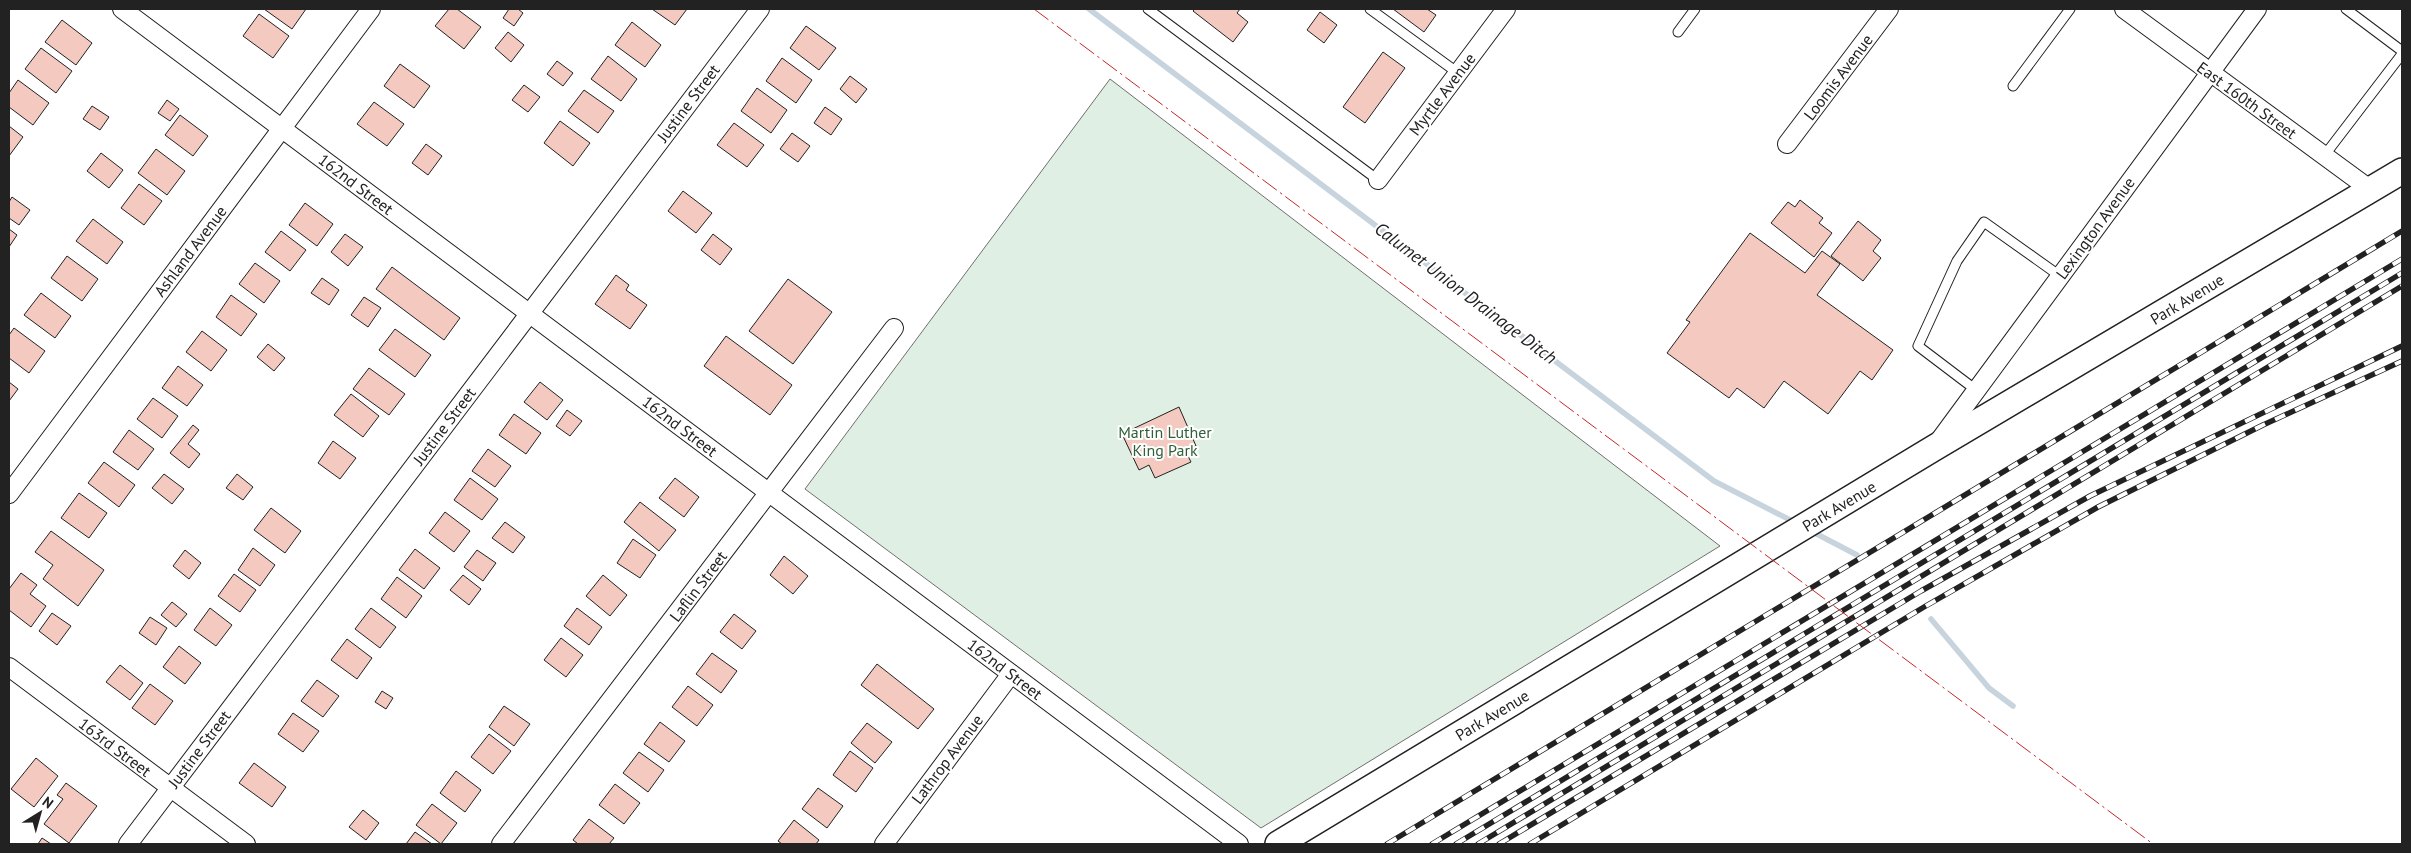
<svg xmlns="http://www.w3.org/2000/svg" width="2411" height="853" viewBox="0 0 2411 853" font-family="'PT Sans',sans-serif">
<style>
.green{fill:#e0efe3;stroke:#6f6f6f}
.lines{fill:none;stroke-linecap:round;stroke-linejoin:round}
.stream{stroke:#c7d3dd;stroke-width:5.5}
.building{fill:#f3c9c0;stroke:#222}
.lane-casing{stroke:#222;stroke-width:11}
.street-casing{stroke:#222;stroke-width:20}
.secondary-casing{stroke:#222;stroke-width:28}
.lane{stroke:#fff;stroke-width:9}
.street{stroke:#fff;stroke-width:18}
.secondary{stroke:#fff;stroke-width:25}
.rail-casing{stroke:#222;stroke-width:5.5}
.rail{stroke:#fff;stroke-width:4;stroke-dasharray:11;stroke-linecap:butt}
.power{stroke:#c62828;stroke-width:1;stroke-dasharray:18 4 2.5 4;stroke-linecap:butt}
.labels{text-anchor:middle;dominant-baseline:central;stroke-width:4;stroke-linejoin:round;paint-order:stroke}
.street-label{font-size:16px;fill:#222;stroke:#fff}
.park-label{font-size:16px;fill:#2f5e38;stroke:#fff}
.water-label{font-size:18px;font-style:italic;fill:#222;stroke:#fff}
</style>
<rect width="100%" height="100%" fill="#fff"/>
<polygon class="green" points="1110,79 1720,546 1261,828 805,489"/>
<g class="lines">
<g class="stream">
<polyline points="1089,9 1714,481 1796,523"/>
<polyline points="1811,531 1857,555"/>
<polyline points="1931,619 1989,688 2013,706"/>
</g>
</g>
<g class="building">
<polygon points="264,9 306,9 292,29"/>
<polygon points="449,9 457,9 481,27 464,49 435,26"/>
<polygon points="509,9 518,9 523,13 514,26 503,18"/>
<polygon points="652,9 687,9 675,25"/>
<polygon points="1195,9 1240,9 1237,13 1248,22 1233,42 1193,11"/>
<polygon points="1393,9 1427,9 1436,15 1424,32"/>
<polygon points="1320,12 1337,25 1324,43 1307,30"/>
<polygon points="259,14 289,36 273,58 243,36"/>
<polygon points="62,20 92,43 76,65 45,42"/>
<polygon points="632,22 661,45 645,67 615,45"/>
<polygon points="806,26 836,48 819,70 790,48"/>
<polygon points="508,32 524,45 511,62 495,48"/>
<polygon points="41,48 72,71 56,93 25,69"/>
<polygon points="1383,52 1405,68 1365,123 1343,107"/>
<polygon points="608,56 637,79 621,101 591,79"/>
<polygon points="782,58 812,80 796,103 766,81"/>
<polygon points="557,61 573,73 563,86 547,74"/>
<polygon points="400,64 430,86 414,108 384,86"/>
<polygon points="850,76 867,89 856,103 840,89"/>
<polygon points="18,80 49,103 33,125 9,107 9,93"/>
<polygon points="524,85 540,97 528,112 512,100"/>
<polygon points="757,88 787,110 771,133 741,111"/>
<polygon points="584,90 614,111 598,133 568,111"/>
<polygon points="167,100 179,109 170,121 158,113"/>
<polygon points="374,102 404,124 387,146 357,124"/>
<polygon points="92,106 109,117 100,130 83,119"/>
<polygon points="825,107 842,119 831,135 814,123"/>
<polygon points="180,115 208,136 193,156 165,135"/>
<polygon points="560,121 590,143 573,166 544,143"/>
<polygon points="734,123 764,145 747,167 717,145"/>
<polygon points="9,126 23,137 9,156"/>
<polygon points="792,133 810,146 798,162 780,149"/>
<polygon points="426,144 442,156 428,175 412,163"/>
<polygon points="156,149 185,171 167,195 138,173"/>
<polygon points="101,153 123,170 109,188 87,171"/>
<polygon points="139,184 162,201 144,225 121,208"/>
<polygon points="683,191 712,213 696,233 668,211"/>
<polygon points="12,197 30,210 19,225 9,218 9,202"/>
<polygon points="1800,200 1823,218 1819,223 1832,233 1814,257 1771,223 1788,202 1795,207"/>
<polygon points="305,203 333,224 317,246 289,225"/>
<polygon points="93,219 123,242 107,264 76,241"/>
<polygon points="1858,221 1881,240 1873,251 1881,258 1863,281 1831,256"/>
<polygon points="9,229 17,235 9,247"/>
<polygon points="281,231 306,250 290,271 265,252"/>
<polygon points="1750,233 1805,273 1822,251 1840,264 1817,295 1893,350 1872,380 1860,371 1828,414 1784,381 1764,408 1737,388 1729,398 1667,353 1690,322 1686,320"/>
<polygon points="345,234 363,247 348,266 331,252"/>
<polygon points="713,234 732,249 720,265 701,250"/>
<polygon points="67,256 98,279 82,301 51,278"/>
<polygon points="255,263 280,281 264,303 239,284"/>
<polygon points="392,267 460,318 444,340 376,289"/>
<polygon points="616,275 629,285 626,290 647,305 630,329 595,304"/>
<polygon points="322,278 339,290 329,305 311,293"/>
<polygon points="788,279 832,312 793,364 749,331"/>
<polygon points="41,293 71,316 55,338 24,315"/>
<polygon points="231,295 257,314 241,336 216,317"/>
<polygon points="364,297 381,308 368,327 351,315"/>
<polygon points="14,328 45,351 29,373 9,358 9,335"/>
<polygon points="395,329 431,355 415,377 379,350"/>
<polygon points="202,331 227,350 211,371 186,352"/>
<polygon points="726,336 792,385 770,415 704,366"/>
<polygon points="268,344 285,358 274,371 257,357"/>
<polygon points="178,366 203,385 187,406 162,388"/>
<polygon points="369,368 405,394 389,415 353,389"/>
<polygon points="9,382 18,389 9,401"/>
<polygon points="540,382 563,400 547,420 524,402"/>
<polygon points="351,394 379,416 363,437 334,415"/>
<polygon points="153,398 178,416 162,438 137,419"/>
<polygon points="1179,407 1196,446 1185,450 1191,462 1155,478 1149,465 1139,470 1122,434"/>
<polygon points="567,410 582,421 570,436 556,426"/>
<polygon points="514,414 541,433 526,454 499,435"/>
<polygon points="193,425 199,430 188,444 200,454 189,468 170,453"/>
<polygon points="129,430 154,449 138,470 113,452"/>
<polygon points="333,441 356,458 340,479 318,463"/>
<polygon points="488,449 511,466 495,487 472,471"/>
<polygon points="104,462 135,485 119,507 88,483"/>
<polygon points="164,474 184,489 172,504 152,488"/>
<polygon points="237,474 253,487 243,500 226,488"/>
<polygon points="470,478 498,499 482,520 454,500"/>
<polygon points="675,478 699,497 684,517 659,498"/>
<polygon points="79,493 107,513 89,538 61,518"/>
<polygon points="640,502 676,530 659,551 624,522"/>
<polygon points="271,508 301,531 285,553 254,530"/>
<polygon points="445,512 470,531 454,552 429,533"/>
<polygon points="505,522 525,537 513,553 492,538"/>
<polygon points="51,531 104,570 78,606 43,579 53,565 35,552"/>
<polygon points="633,539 656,555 640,578 617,563"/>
<polygon points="253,548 275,565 260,586 238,570"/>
<polygon points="415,549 440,568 424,589 399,570"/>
<polygon points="185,550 201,563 189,579 173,566"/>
<polygon points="477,550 496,563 483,581 464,567"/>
<polygon points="784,556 808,576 793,594 770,575"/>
<polygon points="21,573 37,585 30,594 46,606 31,627 9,610 9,589"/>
<polygon points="234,574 256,590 240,612 218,596"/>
<polygon points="463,575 481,589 469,605 450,590"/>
<polygon points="603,575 627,595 610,616 586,596"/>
<polygon points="397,577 422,596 406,618 381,599"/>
<polygon points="172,602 187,614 176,627 161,615"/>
<polygon points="210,608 232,625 216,646 194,630"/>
<polygon points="371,608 396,627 380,648 355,629"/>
<polygon points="577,608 602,627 589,645 564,626"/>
<polygon points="52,613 71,626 57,645 39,631"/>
<polygon points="734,614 756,631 742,649 720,632"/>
<polygon points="150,617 167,628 156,645 139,633"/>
<polygon points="561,638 583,655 566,677 544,660"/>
<polygon points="347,639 372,658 357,679 331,660"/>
<polygon points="179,646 201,663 185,684 163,667"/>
<polygon points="712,653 737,671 721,693 696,674"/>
<polygon points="877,664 934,709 918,729 861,685"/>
<polygon points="120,665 143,683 130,700 106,682"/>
<polygon points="317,680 339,696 323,717 301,701"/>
<polygon points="150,684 173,701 155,725 132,708"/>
<polygon points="688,686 713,705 697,726 672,707"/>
<polygon points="382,691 393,698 386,709 375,702"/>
<polygon points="504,706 530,724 514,746 489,727"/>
<polygon points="293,713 319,731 303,752 278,734"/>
<polygon points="660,722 685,741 669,762 644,744"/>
<polygon points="867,723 892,742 875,763 851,743"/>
<polygon points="489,734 511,751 493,774 471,757"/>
<polygon points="850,751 873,768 856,792 833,775"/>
<polygon points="639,752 664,770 648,792 623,773"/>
<polygon points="36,758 58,776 34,807 11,789"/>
<polygon points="254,763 286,787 272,807 239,783"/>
<polygon points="456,771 481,790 465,812 440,793"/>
<polygon points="66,783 97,806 69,843 44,824 63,799 57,795"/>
<polygon points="615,784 640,803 624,824 599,805"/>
<polygon points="818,788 843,806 827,828 802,809"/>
<polygon points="432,804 457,823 441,844 416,825"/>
<polygon points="363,810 379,823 366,840 349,827"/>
<polygon points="589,819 614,838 609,844 578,844 573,840"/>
<polygon points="794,820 819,840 816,844 782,844 778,841"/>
<polygon points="415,832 432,844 406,844"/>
<polygon points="42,838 51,844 38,844"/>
</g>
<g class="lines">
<defs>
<g id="lane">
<polyline points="1148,9 1378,180"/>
<polyline points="1370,9 1458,73"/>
<polyline points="2346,9 2402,51"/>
<polyline points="1678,32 1695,9"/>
<polyline points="2013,86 2070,9"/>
<polyline points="2324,156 2402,54"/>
<polyline points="1976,390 1918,346 1957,261 1984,222 2060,276"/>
</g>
<g id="street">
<polyline points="122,9 1239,844"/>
<polyline points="2124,9 2371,190"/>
<polyline points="1787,144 1889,9"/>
<polyline points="1378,180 1506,9"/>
<polyline points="1939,441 2257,9"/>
<polyline points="9,494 371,9"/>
<polyline points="9,667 246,844"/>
<polyline points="128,844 760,9"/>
<polyline points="501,844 894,328"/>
<polyline points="884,844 1011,674"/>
</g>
<polyline id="secondary" points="1278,844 1934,448 2402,171"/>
</defs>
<use href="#lane" class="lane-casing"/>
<use href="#street" class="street-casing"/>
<use href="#secondary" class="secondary-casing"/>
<use href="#lane" class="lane"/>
<use href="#street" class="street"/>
<use href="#secondary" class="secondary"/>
<defs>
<g id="rail">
<polyline points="1387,844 2402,231"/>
<polyline points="1432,844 2402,259"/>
<polyline points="1456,844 2402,273"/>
<polyline points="1478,844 2402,286"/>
<polyline points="1499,844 1921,591 2090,496 2402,346"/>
<polyline points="1530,844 1924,607 2098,507 2263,425 2402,361"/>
</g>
</defs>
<use href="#rail" class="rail-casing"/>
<use href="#rail" class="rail"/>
<polyline class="power" points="1034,9 2153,844"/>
</g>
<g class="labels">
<g class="street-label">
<text transform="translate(1838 77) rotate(-53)">Loomis Avenue</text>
<text transform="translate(1442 94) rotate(-53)">Myrtle Avenue</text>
<text transform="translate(2247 100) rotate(36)">East 160th Street</text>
<text transform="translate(688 103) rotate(-53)">Justine Street</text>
<text transform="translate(356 184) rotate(37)">162nd Street</text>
<text transform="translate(2095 228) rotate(-54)">Lexington Avenue</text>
<text transform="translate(190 251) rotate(-53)">Ashland Avenue</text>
<text transform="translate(2187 299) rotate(-31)">Park Avenue</text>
<text transform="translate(444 426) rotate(-53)">Justine Street</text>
<text transform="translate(680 426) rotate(37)">162nd Street</text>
<text transform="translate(1839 506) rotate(-31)">Park Avenue</text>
<text transform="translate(698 586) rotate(-53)">Laflin Street</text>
<text transform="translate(1005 669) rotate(37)">162nd Street</text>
<text transform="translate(1492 715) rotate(-31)">Park Avenue</text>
<text transform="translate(115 747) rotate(37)">163rd Street</text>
<text transform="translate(199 749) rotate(-53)">Justine Street</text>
<text transform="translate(947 759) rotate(-53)">Lathrop Avenue</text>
</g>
<g class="park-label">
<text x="1165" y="432">Martin Luther<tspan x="1165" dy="18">King Park</tspan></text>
</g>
<g class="water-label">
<text transform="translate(1466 293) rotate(37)">Calumet Union Drainage Ditch</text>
</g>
</g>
<rect width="2411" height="853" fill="none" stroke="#222222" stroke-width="20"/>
<g transform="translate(40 813) rotate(37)" stroke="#ffffff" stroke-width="4" paint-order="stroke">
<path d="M0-4L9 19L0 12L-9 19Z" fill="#222222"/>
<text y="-8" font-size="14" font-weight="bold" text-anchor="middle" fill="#222222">N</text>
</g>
</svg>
